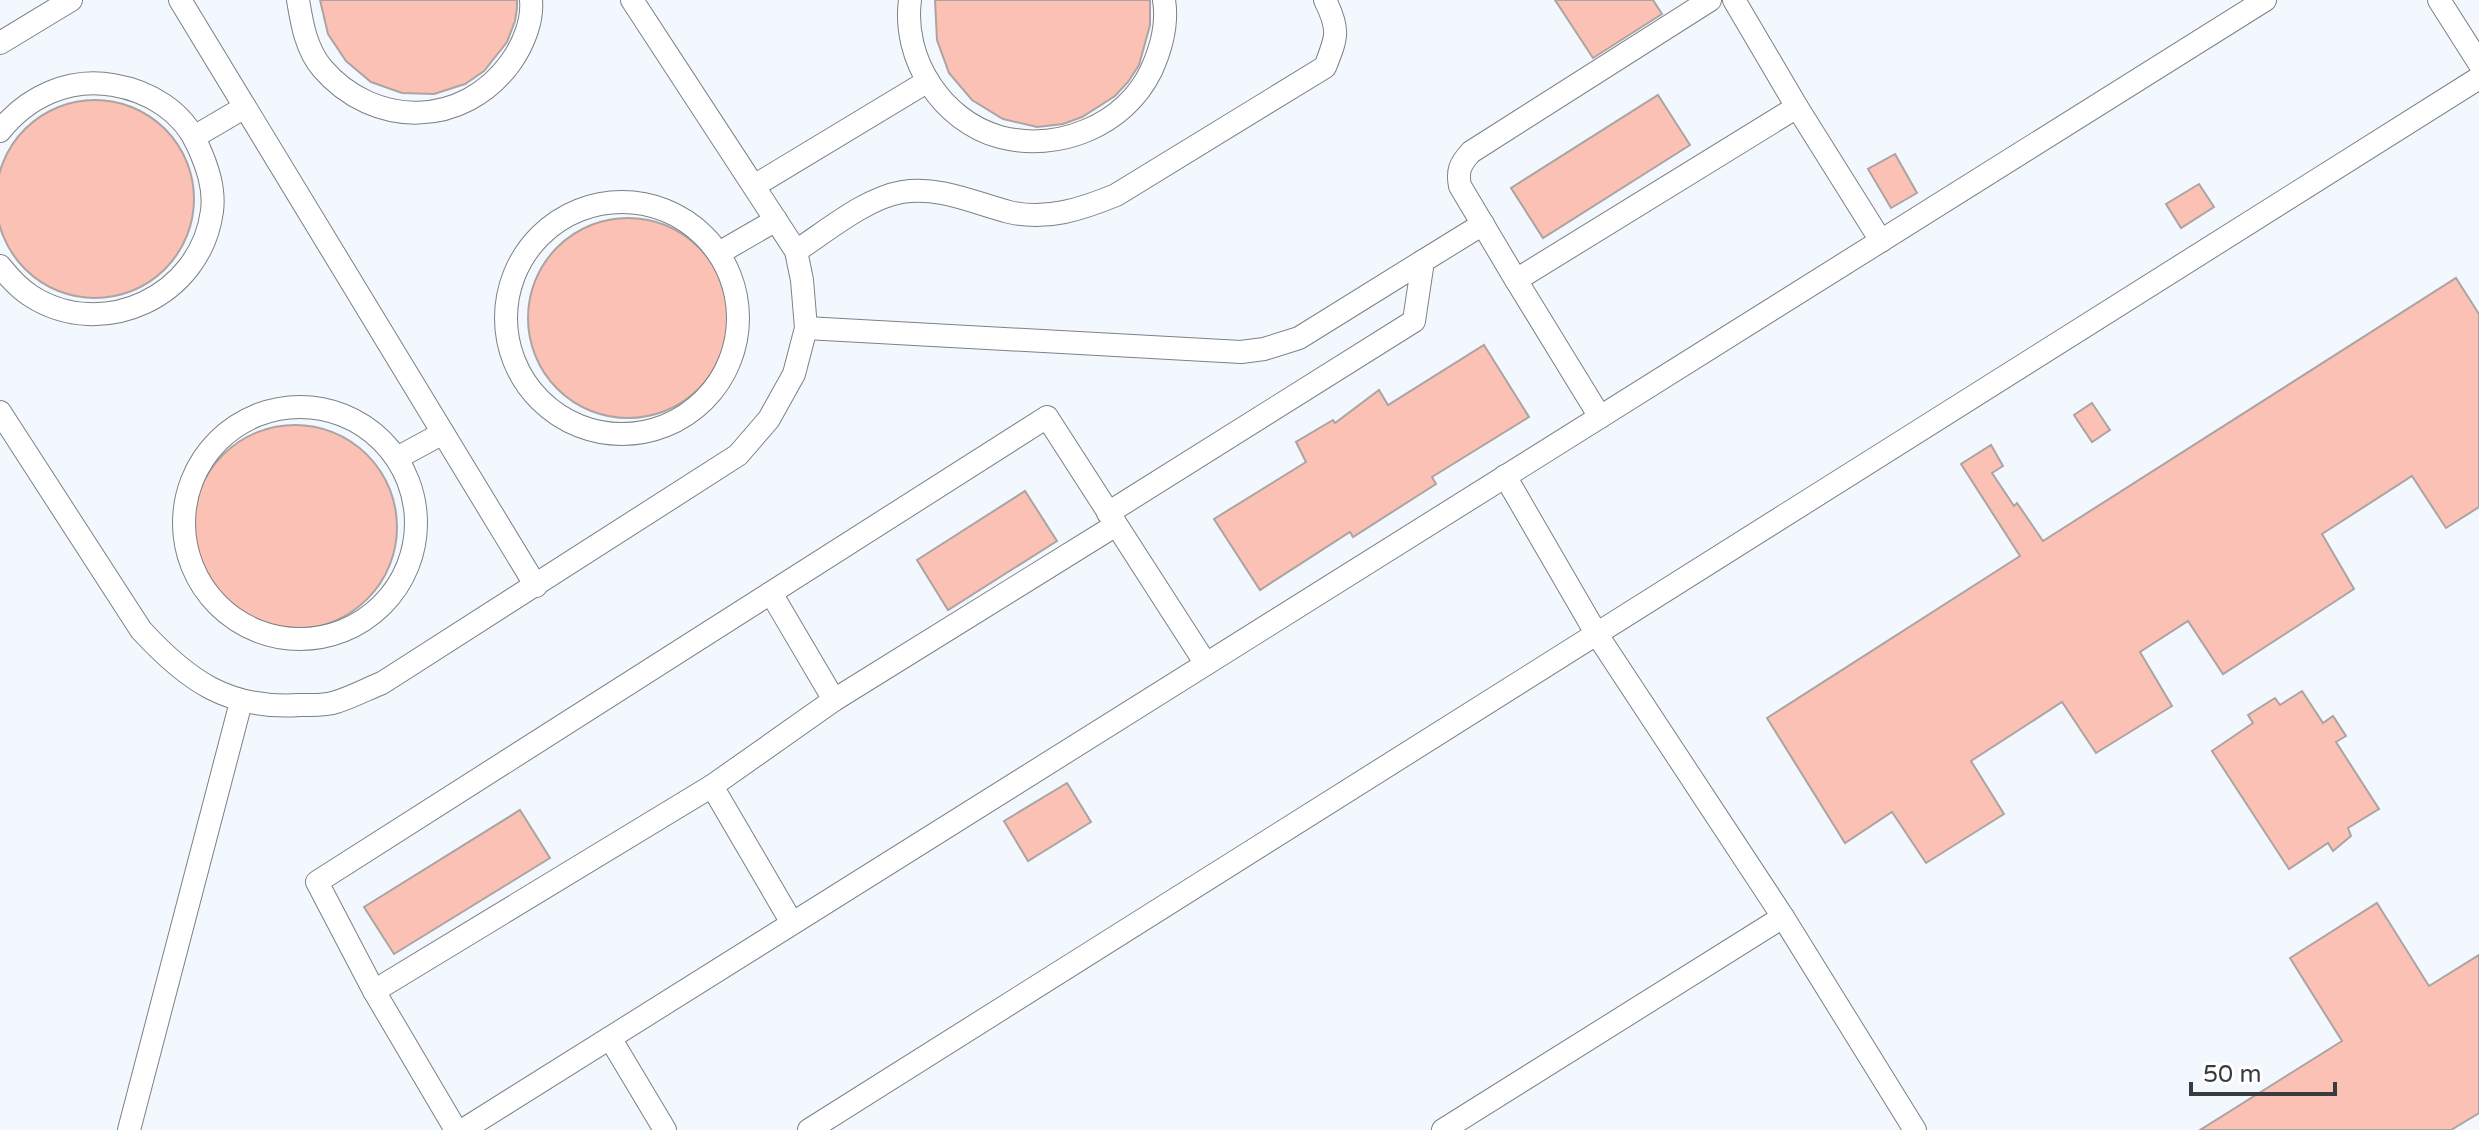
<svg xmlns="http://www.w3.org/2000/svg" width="2479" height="1130" viewBox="0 0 2479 1130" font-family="'Varela Round',sans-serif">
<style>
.building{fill:#fcc1b5;stroke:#aca4a2;stroke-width:2}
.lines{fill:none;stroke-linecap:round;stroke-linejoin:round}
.minor-casing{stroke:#7c8186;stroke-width:24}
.minor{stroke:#fff;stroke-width:22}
</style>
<rect width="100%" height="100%" fill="#f2f8fe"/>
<g class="building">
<polygon points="320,0 517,0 517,8 515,21 507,42 484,71 465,84 434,94 402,93 371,82 346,61 328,34"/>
<polygon points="935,0 1150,0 1150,25 1139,65 1128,82 1115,96 1082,117 1063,124 1037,127 1003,119 972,100 949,73 937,40"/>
<polygon points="1555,0 1653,0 1662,14 1593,58"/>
<polygon points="1658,95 1690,145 1543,238 1511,188"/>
<circle cx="95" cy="199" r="99"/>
<polygon points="1895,154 1917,193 1891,208 1868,169"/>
<polygon points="2199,184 2214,207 2181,228 2166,204"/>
<circle cx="628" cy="318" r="100"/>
<polygon points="2456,278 2479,314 2479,507 2446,528 2412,476 2322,534 2354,589 2299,625 2223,674 2188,621 2140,652 2172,706 2096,753 2062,702 1971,761 2004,814 1926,863 1892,812 1845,843 1767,718 2020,556 1961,464 1991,445 2003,466 1992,473 2014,506 2017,503 2043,541"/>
<polygon points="1484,345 1529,417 1432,477 1436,484 1353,537 1350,532 1260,590 1214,519 1306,462 1296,442 1333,420 1335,423 1379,390 1388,405"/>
<polygon points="2092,403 2110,430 2092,442 2074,415"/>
<circle cx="295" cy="527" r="102"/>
<polygon points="1025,491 1057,541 948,610 917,560"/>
<polygon points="2302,691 2323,723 2333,716 2346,736 2336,742 2379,809 2348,828 2351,836 2333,851 2328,843 2289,869 2212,751 2253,723 2248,715 2275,698 2280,705"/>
<polygon points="1067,783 1091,822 1028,861 1004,821"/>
<polygon points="520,810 550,858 394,954 364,907"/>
<polygon points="2377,903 2429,986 2479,955 2479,1113 2451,1130 2200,1130 2342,1041 2290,958"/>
</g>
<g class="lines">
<defs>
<g id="minor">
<polyline points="180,0 536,586"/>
<path d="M298,0C302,24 306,49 322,68C374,129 464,128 511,62C523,45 533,21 531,0"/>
<path d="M910,0C902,59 942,121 1000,137C1058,152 1124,126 1151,71C1161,49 1168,24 1164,0"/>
<polyline points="1734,0 1797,107 1881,241"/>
<polyline points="2439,0 2479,63"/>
<polyline points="0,43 71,0"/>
<path d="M0,131C27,97 69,77 113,85C149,91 183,111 198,146C207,166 215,188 212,211C201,296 103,342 31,296C20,289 8,276 0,266"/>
<polyline points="194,137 245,107"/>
<polyline points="754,186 928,81"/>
<circle cx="622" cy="318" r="116"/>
<path d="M796,251C827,231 866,198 902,192C940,186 974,203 1009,212C1046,221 1082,209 1116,195L1325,67C1337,37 1340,30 1325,0"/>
<polyline points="719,253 776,220"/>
<path d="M1516,280L1460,186C1457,171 1460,164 1471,152L1710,0"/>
<polyline points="806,328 1241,352 1264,349 1299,338 1423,261"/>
<circle cx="300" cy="523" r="116"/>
<path d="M0,412L141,630C187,680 228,710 300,705C311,705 325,706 336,702C352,697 367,689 382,683L738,455L769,419L794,374L806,328L802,280L796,251L632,0"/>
<polyline points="1600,417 1516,280 1797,107"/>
<polyline points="397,458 443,433"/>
<polyline points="1505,476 1596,633 1783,917 1915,1130"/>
<polyline points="1108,513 1414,321 1423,261 1483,224"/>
<polyline points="771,593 834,700"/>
<polyline points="712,786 792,923"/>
<polyline points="374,991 712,786 834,700 1116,525"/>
<polyline points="610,1038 665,1130"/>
<polyline points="129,1130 241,702"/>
<polyline points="456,1130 374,991 317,882 1047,417 1206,664"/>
<polyline points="463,1130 2265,0"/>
<polyline points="809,1130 2479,78"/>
<polyline points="1443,1130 1783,917"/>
</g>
</defs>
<use href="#minor" class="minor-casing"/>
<use href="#minor" class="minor"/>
</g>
<path d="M2191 1082v12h144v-12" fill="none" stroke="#393b3e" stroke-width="4"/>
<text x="2203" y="1082" font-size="24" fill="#393b3e" stroke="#ffffff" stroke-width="6" paint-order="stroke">50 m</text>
</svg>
